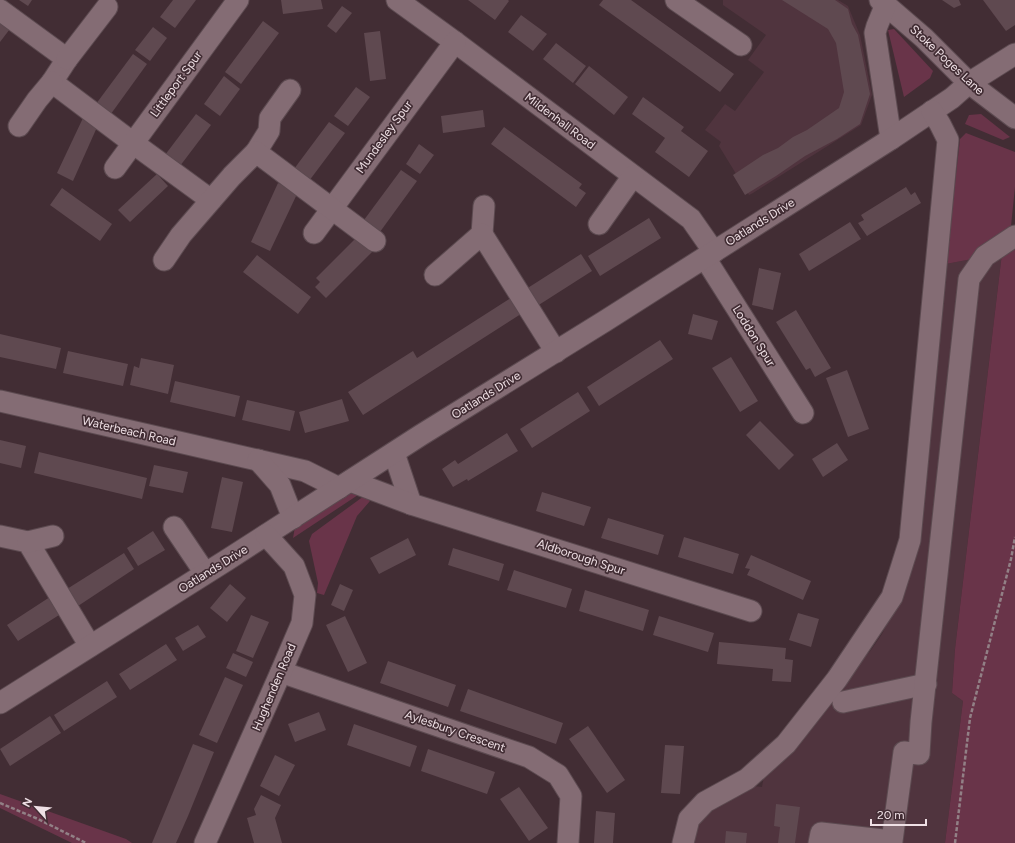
<svg xmlns="http://www.w3.org/2000/svg" width="1015" height="843" viewBox="0 0 1015 843" font-family="Figtree,sans-serif">
<style>
.built{fill:#50343e}
.green{fill:#693449}
.building{fill:#5f4950}
.lines{fill:none;stroke-linecap:round;stroke-linejoin:round}
.minor-casing{stroke:#5c4a50;stroke-width:23}
.path{stroke:#928086;stroke-width:2.5;stroke-dasharray:4 2;stroke-linecap:butt}
.minor{stroke:#846c74;stroke-width:21}
.labels{text-anchor:middle;dominant-baseline:central;stroke-width:3.5;stroke-linejoin:round;paint-order:stroke}
.street-label{font-size:12px;fill:#efe0e5;stroke:#422d34}
</style>
<rect width="100%" height="100%" fill="#422d34"/>
<g class="built">
<polygon points="723,0 838,0 848,6 860,35 872,95 861,125 753,193 749,195 719,146 721,142 705,130 725,104 735,111 764,72 748,60 766,35 723,5"/>
<polygon points="1002,253 955,649 952,693 963,701 945,843 690,843 697,822 705,812 745,785 762,787 764,776 871,650 882,634 897,603 946,264"/>
</g>
<g class="green">
<polygon points="894,29 933,71 930,78 904,97 888,30"/>
<polygon points="981,114 1010,137 1003,140 965,124 969,115"/>
<polygon points="966,133 1015,152 1015,187 1011,226 984,245 972,259 946,264 960,139"/>
<polygon points="1015,246 1015,843 945,843 963,701 952,693 955,649 1002,253"/>
<polygon points="346,490 361,493 293,538 295,527"/>
<polygon points="364,496 370,501 357,516 324,595 317,593 318,583 309,541 312,534"/>
<polygon points="0,794 126,839 132,843 72,843 0,808"/>
</g>
<g class="building">
<polygon points="19,0 32,0 28,6"/>
<polygon points="173,0 196,0 175,28 160,17"/>
<polygon points="281,0 321,0 323,9 283,14"/>
<polygon points="468,0 508,0 509,1 495,20"/>
<polygon points="603,0 631,0 734,74 720,92 599,5"/>
<polygon points="782,0 835,0 848,9 852,24 858,35 870,94 860,124 837,139 805,156 776,176 745,195 733,175 763,155 778,148 793,137 807,130 839,108 844,92 836,43 828,29"/>
<polygon points="942,0 959,0 961,5 954,8"/>
<polygon points="983,0 1015,0 1015,25 1006,31"/>
<polygon points="342,6 352,13 336,33 327,26"/>
<polygon points="0,9 16,21 0,42"/>
<polygon points="521,15 547,34 533,51 508,32"/>
<polygon points="263,21 279,33 241,84 225,72"/>
<polygon points="153,27 167,38 150,61 135,50"/>
<polygon points="380,31 386,79 370,81 364,33"/>
<polygon points="556,43 586,66 573,83 543,59"/>
<polygon points="133,54 147,64 108,118 93,108"/>
<polygon points="589,66 628,97 614,115 575,84"/>
<polygon points="224,76 240,89 220,116 204,104"/>
<polygon points="356,87 370,97 348,126 334,116"/>
<polygon points="643,97 684,127 681,131 708,151 689,177 655,152 665,138 632,114"/>
<polygon points="483,110 485,127 443,133 441,116"/>
<polygon points="196,114 211,125 180,166 165,155"/>
<polygon points="83,118 98,125 73,181 57,173"/>
<polygon points="329,122 345,133 309,181 294,169"/>
<polygon points="504,127 582,184 579,188 586,193 576,207 491,144"/>
<polygon points="419,144 434,155 420,174 406,164"/>
<polygon points="401,170 417,181 377,236 361,224"/>
<polygon points="157,174 168,186 130,222 118,210"/>
<polygon points="278,183 298,192 270,251 251,242"/>
<polygon points="906,187 911,195 915,192 921,203 867,236 858,223 864,220 861,215"/>
<polygon points="62,188 112,224 100,241 50,205"/>
<polygon points="649,218 661,238 600,276 588,256"/>
<polygon points="850,222 861,239 809,271 799,254"/>
<polygon points="358,236 373,251 326,298 315,287 320,282 316,278"/>
<polygon points="581,254 592,271 534,308 523,291"/>
<polygon points="257,255 311,297 298,314 243,272"/>
<polygon points="759,268 781,273 773,310 752,305"/>
<polygon points="514,296 524,312 363,415 348,392 413,351 417,358"/>
<polygon points="796,310 831,368 815,377 810,368 806,370 776,322"/>
<polygon points="693,314 718,321 712,340 688,334"/>
<polygon points="0,334 61,348 56,369 0,357"/>
<polygon points="660,340 673,359 599,406 587,387"/>
<polygon points="68,351 128,364 123,386 63,373"/>
<polygon points="731,357 758,401 740,412 712,368"/>
<polygon points="141,358 174,365 168,394 130,385 134,366 139,368"/>
<polygon points="847,370 869,429 848,437 826,378"/>
<polygon points="175,381 240,396 235,417 170,402"/>
<polygon points="578,392 590,411 532,448 520,429"/>
<polygon points="342,399 349,421 305,433 299,412"/>
<polygon points="247,400 295,411 290,431 242,420"/>
<polygon points="760,421 794,455 779,470 746,435"/>
<polygon points="507,433 518,451 468,481 467,479 453,487 442,469 455,460 458,464"/>
<polygon points="0,440 26,446 21,468 0,463"/>
<polygon points="837,443 848,460 823,477 812,459"/>
<polygon points="39,452 147,478 142,499 34,473"/>
<polygon points="154,465 188,472 183,493 149,486"/>
<polygon points="222,477 243,482 232,532 211,528"/>
<polygon points="542,492 591,507 584,526 536,511"/>
<polygon points="608,518 664,535 658,555 601,538"/>
<polygon points="153,531 165,550 138,566 127,548"/>
<polygon points="684,537 739,554 733,574 678,557"/>
<polygon points="408,538 416,555 379,574 370,558"/>
<polygon points="453,548 504,564 499,581 448,565"/>
<polygon points="124,553 134,569 78,606 67,589"/>
<polygon points="751,555 811,581 803,600 747,575 750,569 745,568"/>
<polygon points="514,570 572,589 566,608 507,590"/>
<polygon points="230,584 246,598 227,622 210,608"/>
<polygon points="340,584 353,590 344,611 331,605"/>
<polygon points="585,590 649,610 643,631 579,611"/>
<polygon points="56,593 67,610 18,641 7,625"/>
<polygon points="798,613 819,619 811,647 789,640"/>
<polygon points="251,615 269,622 253,658 236,651"/>
<polygon points="345,616 367,663 348,672 326,625"/>
<polygon points="659,616 714,633 708,652 653,635"/>
<polygon points="198,625 206,637 183,651 175,638"/>
<polygon points="719,642 786,648 785,659 793,660 791,682 772,681 773,669 717,664"/>
<polygon points="166,644 177,660 130,690 119,674"/>
<polygon points="233,653 253,662 246,677 226,668"/>
<polygon points="388,661 456,685 448,707 380,683"/>
<polygon points="225,677 243,685 217,743 199,735"/>
<polygon points="107,681 117,697 64,731 54,715"/>
<polygon points="468,689 563,723 556,744 460,711"/>
<polygon points="319,712 326,730 295,742 288,724"/>
<polygon points="50,716 61,733 10,766 0,749"/>
<polygon points="354,724 417,746 410,767 347,745"/>
<polygon points="588,726 625,780 607,793 569,739"/>
<polygon points="193,744 214,752 188,816 176,843 152,843"/>
<polygon points="665,745 684,746 680,794 661,793"/>
<polygon points="428,749 495,772 487,794 421,771"/>
<polygon points="275,755 295,765 279,796 260,786"/>
<polygon points="519,787 548,828 529,841 500,799"/>
<polygon points="261,795 281,805 275,818 282,843 254,843 247,818 256,815 254,809"/>
<polygon points="776,804 800,807 795,843 778,843 780,827 774,826"/>
<polygon points="596,811 615,813 613,843 594,843"/>
<polygon points="726,831 747,833 746,843 725,843"/>
</g>
<g class="lines">
<defs>
<g id="minor">
<polyline points="397,0 455,42 691,219 714,252"/>
<polyline points="676,0 741,45"/>
<polyline points="880,0 924,38 969,83 1015,118"/>
<polyline points="886,4 877,26 875,33 891,139"/>
<polyline points="0,10 67,59 52,82 133,143 211,200"/>
<polyline points="67,59 107,7"/>
<polyline points="19,126 37,100 52,82"/>
<polyline points="256,152 269,131 270,118 290,90"/>
<polyline points="115,168 238,0"/>
<polyline points="599,224 633,176"/>
<polyline points="314,233 455,42"/>
<polyline points="482,234 484,206"/>
<polyline points="705,258 803,413"/>
<polyline points="164,260 181,235 232,176 256,152 375,241"/>
<polyline points="435,275 482,234 556,352"/>
<polyline points="0,401 305,471 339,488"/>
<polyline points="394,453 411,504"/>
<polyline points="258,460 280,485 293,518"/>
<polyline points="350,481 411,504 751,611"/>
<polyline points="174,527 205,573"/>
<polyline points="0,536 28,542 90,646"/>
<polyline points="28,542 53,536"/>
<polyline points="281,672 529,757 558,775 571,796 568,843"/>
<polyline points="843,702 926,684"/>
<polyline points="0,703 227,560 421,435 605,321 891,139 952,98 969,83 1015,54"/>
<polyline points="205,843 281,672 302,623 305,595 294,566 266,535"/>
<polyline points="683,843 689,819 705,802 747,779 786,744 837,679 892,597 910,540 948,140 940,124 932,111"/>
<polyline points="819,843 821,833 892,841 904,752 919,754 921,722 969,279 985,256 1015,236"/>
</g>
</defs>
<use href="#minor" class="minor-casing"/>
<g class="path">
<polyline points="0,803 38,819 86,843"/>
<polyline points="955,843 970,718 1011,559 1015,537"/>
</g>
<use href="#minor" class="minor"/>
</g>
<g class="labels">
<g class="street-label">
<text transform="translate(947 60) rotate(43)">Stoke Poges Lane</text>
<text transform="translate(176 84) rotate(-54)">Littleport Spur</text>
<text transform="translate(560 121) rotate(37)">Mildenhall Road</text>
<text transform="translate(384 137) rotate(-54)">Mundesley Spur</text>
<text transform="translate(760 222) rotate(-32)">Oatlands Drive</text>
<text transform="translate(754 336) rotate(58)">Loddon Spur</text>
<text transform="translate(486 395) rotate(-32)">Oatlands Drive</text>
<text transform="translate(129 431) rotate(13)">Waterbeach Road</text>
<text transform="translate(581 557) rotate(18)">Aldborough Spur</text>
<text transform="translate(213 569) rotate(-32)">Oatlands Drive</text>
<text transform="translate(274 687) rotate(-67)">Hughenden Road</text>
<text transform="translate(455 731) rotate(19)">Aylesbury Crescent</text>
</g>
</g>
<g transform="translate(36 807) rotate(297)" stroke="#422d34" stroke-width="3" paint-order="stroke">
<path d="M0-3L7 15L0 10L-7 15Z" fill="#efe0e5"/>
<text y="-6" font-size="11" font-weight="bold" text-anchor="middle" fill="#efe0e5">N</text>
</g>
<path d="M871 819v6h55v-6" fill="none" stroke="#efe0e5" stroke-width="2"/>
<text x="877" y="819" font-size="12" fill="#efe0e5" stroke="#422d34" stroke-width="3" paint-order="stroke">20 m</text>
</svg>
